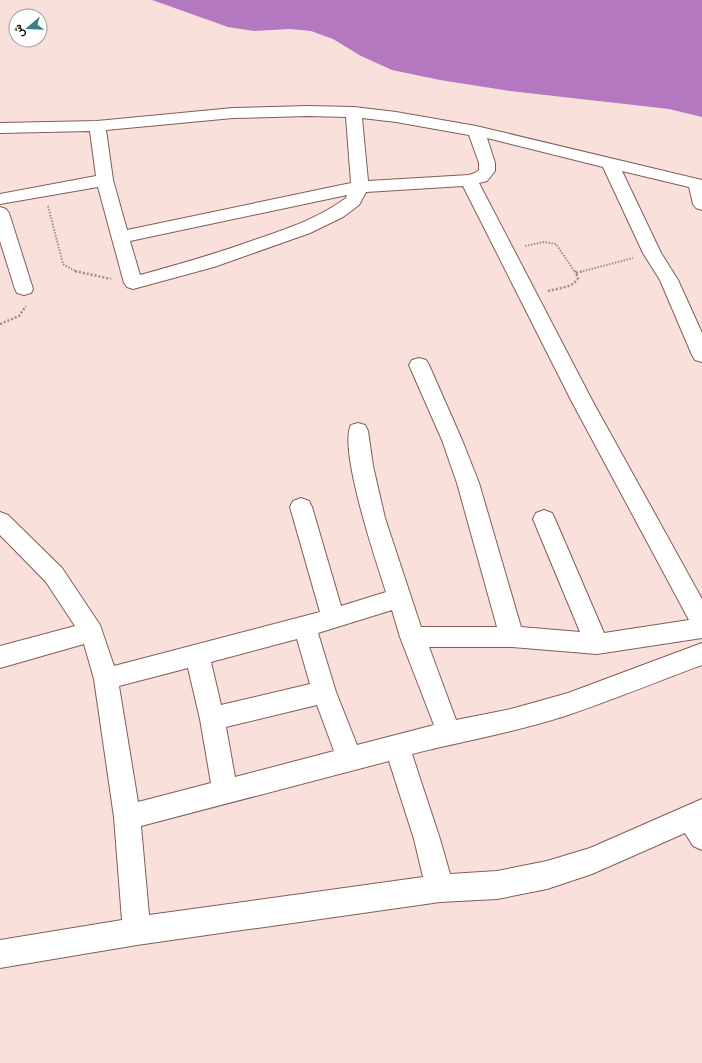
<svg xmlns="http://www.w3.org/2000/svg" width="702" height="1063" viewBox="0 0 702 1063" font-family="'PT Sans Narrow',Vazirmatn,sans-serif">
<style>
.water{fill:#b378bf}
.lines{fill:none;stroke-linecap:round;stroke-linejoin:round}
.minor-casing{stroke:#825d57;stroke-width:2}
.path-far1{stroke:#a08c88;stroke-width:2;stroke-dasharray:1.5 1.5;stroke-linecap:butt}
.path{stroke:#a08c88;stroke-width:2.5;stroke-dasharray:2 2;stroke-linecap:butt}
.minor{fill:#fff;fill-rule:evenodd}
</style>
<rect width="100%" height="100%" fill="#fae0db"/>
<polygon class="water" points="152,0 702,0 702,117 669,109 510,91 440,80 392,70 361,56 333,39 311,31 290,29 254,31 228,27"/>
<g class="lines">
<defs>
<g id="minor">
<path d="M308,106L354,107L396,112L476,126L702,180V210L696,208L693,204L689,187L622,171L661,253L678,280L702,333V362L695,360L692,355L660,280L643,253L603,167L487,138L495,163V171L487,181L479,183L593,402L702,599V638L597,654L512,647H429L456,720L511,709L568,693L702,643V665C658,681 613,700 568,715C517,732 464,741 412,754L440,839L450,874L497,871L547,861L590,848L702,799V850L693,846L685,833L592,874L547,889L497,899L440,902L137,945L0,968V940L122,920L114,817L94,679L84,644L0,668V646L75,626L46,582L0,535V512L8,515L62,568L100,625L114,666L320,612L290,507L293,501L301,498L309,501L312,507L341,606L386,592C377,564 338,449 351,425L358,423L365,425L368,431L373,466L385,518L421,627H497L457,483L442,440L409,365L412,360L419,358L426,360L429,365L462,440L479,483L521,627L580,632L533,519L536,513L544,510L552,513L555,519L604,633L689,620L572,402L463,186L366,192L359,205L343,217L310,233L214,267L133,289L127,287L124,283L98,187L0,204V194L96,176L90,131L0,133V123L97,121L233,108ZM308,116L346,117L351,183L127,230L113,180L106,130L233,118ZM362,118L396,122L469,135L479,163V170L475,173L469,175L368,181ZM347,195L346,198C319,218 289,228 257,239C219,253 180,264 140,275L130,241ZM392,610L400,637L434,725L357,745L336,692L318,633ZM297,639L310,684L221,705L211,662ZM188,668L200,719L211,783L138,802L119,686ZM317,705L334,751L235,777L226,727ZM389,761L414,839L423,877L149,915L141,826Z"/>
<polygon points="0,207 6,209 9,213 33,289 31,293 24,295 17,293 15,289 0,241"/>
</g>
</defs>
<use href="#minor" class="minor-casing"/>
<g class="path-far1">
<polyline points="48,206 63,264 77,272"/>
<polyline points="525,246 544,242 556,244 575,272"/>
<polyline points="580,272 633,258"/>
</g>
<g class="path">
<polyline points="75,271 111,279"/>
<polyline points="576,273 584,271"/>
<path d="M548,291C558,288 573,288 578,278L575,271"/>
<polyline points="0,324 19,316 26,306"/>
</g>
<use href="#minor" class="minor"/>
</g>
<g transform="translate(28 28) rotate(251)"><circle r="19" fill="#ffffff" stroke="#a19c9b"/>
<path d="M0-3L7 15L0 10L-7 15Z" fill="#388085"/>
<text y="-6" font-size="11" font-weight="bold" text-anchor="middle" fill="#150806">ش</text>
</g>
</svg>
